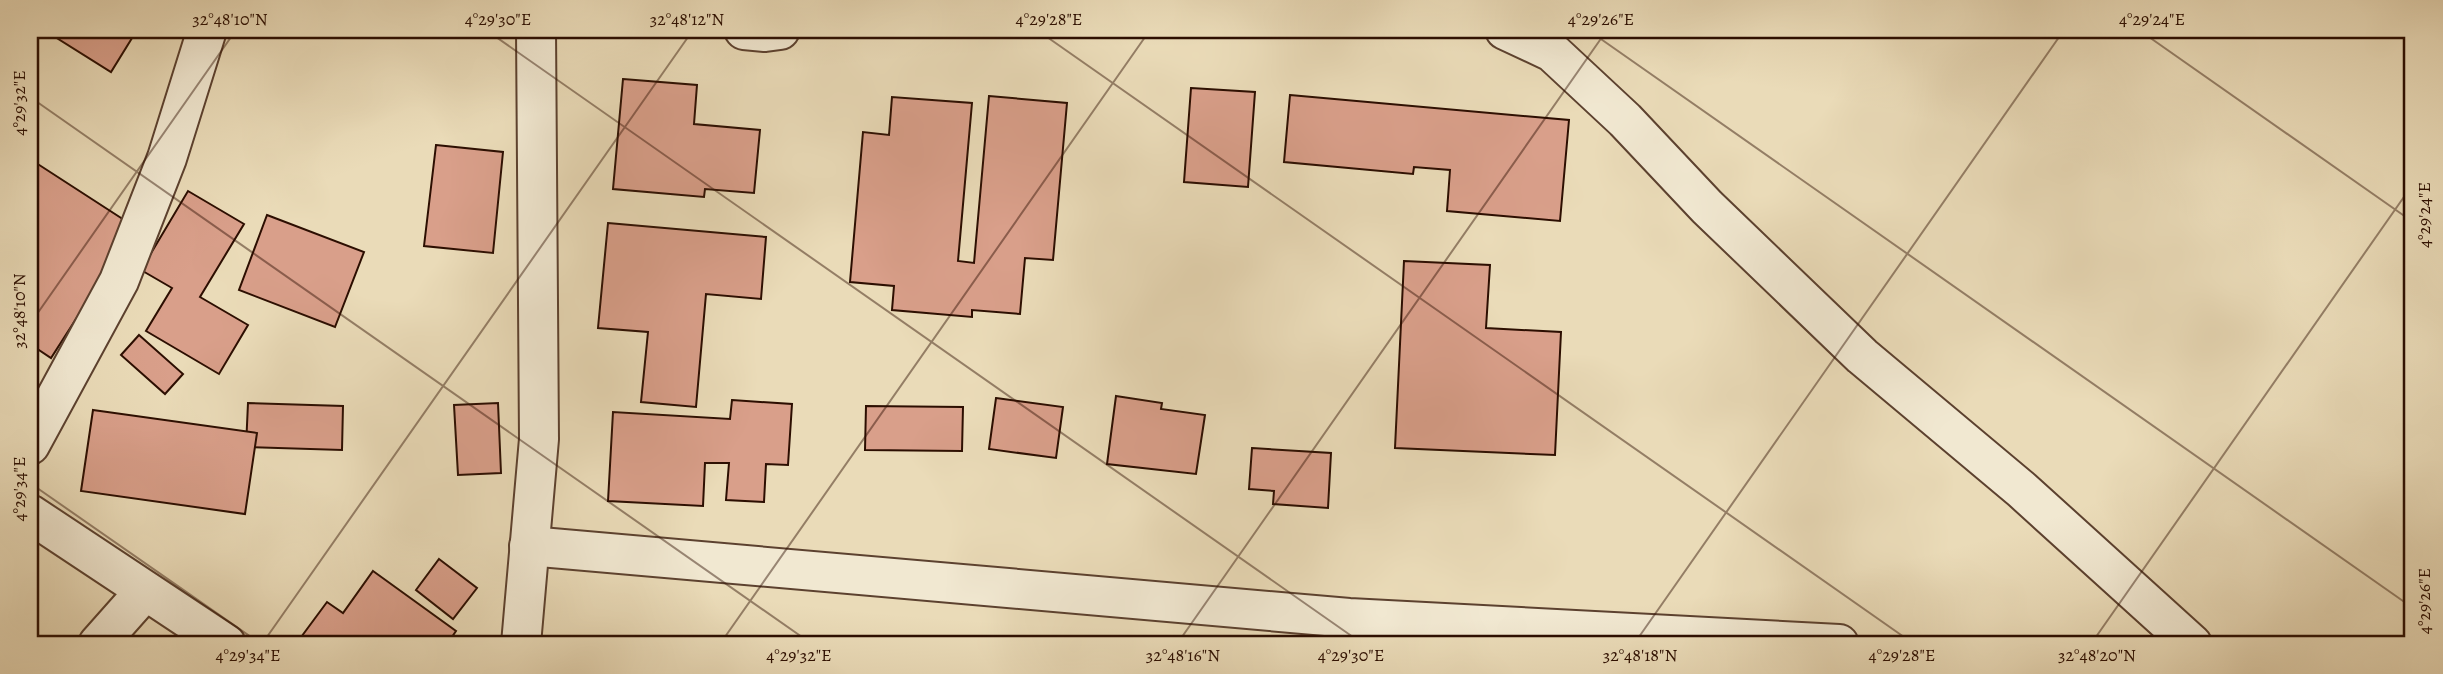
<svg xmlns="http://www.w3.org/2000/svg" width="2443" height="674" viewBox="0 0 2443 674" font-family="Alegreya,serif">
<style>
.building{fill:#d99f8a;stroke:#2c0e01;stroke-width:2}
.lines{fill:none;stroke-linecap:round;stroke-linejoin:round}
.street-casing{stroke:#5c412f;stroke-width:42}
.street{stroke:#f1e8d1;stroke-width:38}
.ticks{fill:none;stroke:#2c0e01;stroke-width:2;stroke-opacity:0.45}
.neatline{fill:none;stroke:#2c0e01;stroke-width:2.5}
.ticks-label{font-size:18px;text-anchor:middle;fill:#2c0e01}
</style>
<rect width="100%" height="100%" fill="#eadbb8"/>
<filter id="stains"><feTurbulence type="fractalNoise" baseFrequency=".00286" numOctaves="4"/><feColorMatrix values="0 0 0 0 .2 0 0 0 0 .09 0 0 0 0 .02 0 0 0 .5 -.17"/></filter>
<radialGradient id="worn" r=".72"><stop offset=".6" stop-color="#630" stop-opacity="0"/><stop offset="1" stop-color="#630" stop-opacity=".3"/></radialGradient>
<g class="building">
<polygon points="44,30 137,30 111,72"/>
<polygon points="623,79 697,85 694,124 760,130 754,193 705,189 704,197 613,189"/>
<polygon points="1191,88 1255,92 1248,187 1184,182"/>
<polygon points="1290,95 1569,120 1560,221 1447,211 1450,170 1414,167 1413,174 1284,162"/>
<polygon points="989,96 1067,103 1053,260 1025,258 1020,314 972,310 972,317 892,310 894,286 850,282 863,132 889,135 892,97 972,103 958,261 974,263"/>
<polygon points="436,145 503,152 493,253 424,246"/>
<polygon points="30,159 135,227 51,358 30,344"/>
<polygon points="188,191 244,224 200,297 248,325 219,374 146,331 172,288 141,270"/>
<polygon points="267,215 364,252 335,327 239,290"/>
<polygon points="608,223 766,237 761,299 706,294 696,407 641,402 648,332 598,328"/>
<polygon points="1404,261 1490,265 1486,328 1561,332 1555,455 1395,448"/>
<polygon points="139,335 183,374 165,394 121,355"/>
<polygon points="1116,396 1162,403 1161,409 1205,415 1196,474 1107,464"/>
<polygon points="996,398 1063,407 1056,458 989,449"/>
<polygon points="732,400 792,404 788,465 766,464 764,502 726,500 729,463 705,463 703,506 608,501 613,412 730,419"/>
<polygon points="248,403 343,406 342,450 246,447"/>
<polygon points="498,403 501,473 458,475 454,405"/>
<polygon points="866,406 963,407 962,451 865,450"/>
<polygon points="93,410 257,433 245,514 81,491"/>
<polygon points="1252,448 1331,453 1328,508 1273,504 1274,491 1249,489"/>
<polygon points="439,559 477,588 453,619 416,590"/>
<polygon points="373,571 456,631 447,644 296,644 327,602 343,613"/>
</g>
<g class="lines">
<defs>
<g id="street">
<polyline points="744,30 765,32 780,30"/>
<polyline points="1505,30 1552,52 1625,120 1707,207 1862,356 2022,490 2192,644"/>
<polyline points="30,445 119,281 167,158 207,30"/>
<polyline points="30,514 226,644"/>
<polyline points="529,546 1349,618 1839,644"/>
<polyline points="98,644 145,591"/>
<polyline points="521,644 539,439 536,30"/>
</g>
</defs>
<use href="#street" class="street-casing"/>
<use href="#street" class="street"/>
</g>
<path class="ticks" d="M486,30L1363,644M1037,30L1914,644M1588,30L2413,608M2139,30L2413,222M30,97L812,644M30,324L236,30M30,483L261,644M262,644L693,30M720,644L1150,30M1177,644L1607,30M1634,644L2064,30M2091,644L2413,184"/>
<rect width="2443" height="674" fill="none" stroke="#eadbb8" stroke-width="77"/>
<rect x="38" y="38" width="2366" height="598" class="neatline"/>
<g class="ticks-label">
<text x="230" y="25">32°48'10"N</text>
<text x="498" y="25">4°29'30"E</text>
<text x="687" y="25">32°48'12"N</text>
<text x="1049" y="25">4°29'28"E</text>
<text x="1601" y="25">4°29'26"E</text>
<text x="2152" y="25">4°29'24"E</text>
<text transform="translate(19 103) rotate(-90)" y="6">4°29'32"E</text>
<text transform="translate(2424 215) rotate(-90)" y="6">4°29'24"E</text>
<text transform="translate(19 311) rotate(-90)" y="6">32°48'10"N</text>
<text transform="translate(19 489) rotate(-90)" y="6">4°29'34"E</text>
<text transform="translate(2424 601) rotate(-90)" y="6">4°29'26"E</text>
<text x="248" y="661">4°29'34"E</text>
<text x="799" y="661">4°29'32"E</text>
<text x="1183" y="661">32°48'16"N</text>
<text x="1351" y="661">4°29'30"E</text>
<text x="1640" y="661">32°48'18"N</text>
<text x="1902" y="661">4°29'28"E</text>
<text x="2097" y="661">32°48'20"N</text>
</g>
<rect width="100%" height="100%" filter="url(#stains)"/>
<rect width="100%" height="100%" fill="url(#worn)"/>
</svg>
